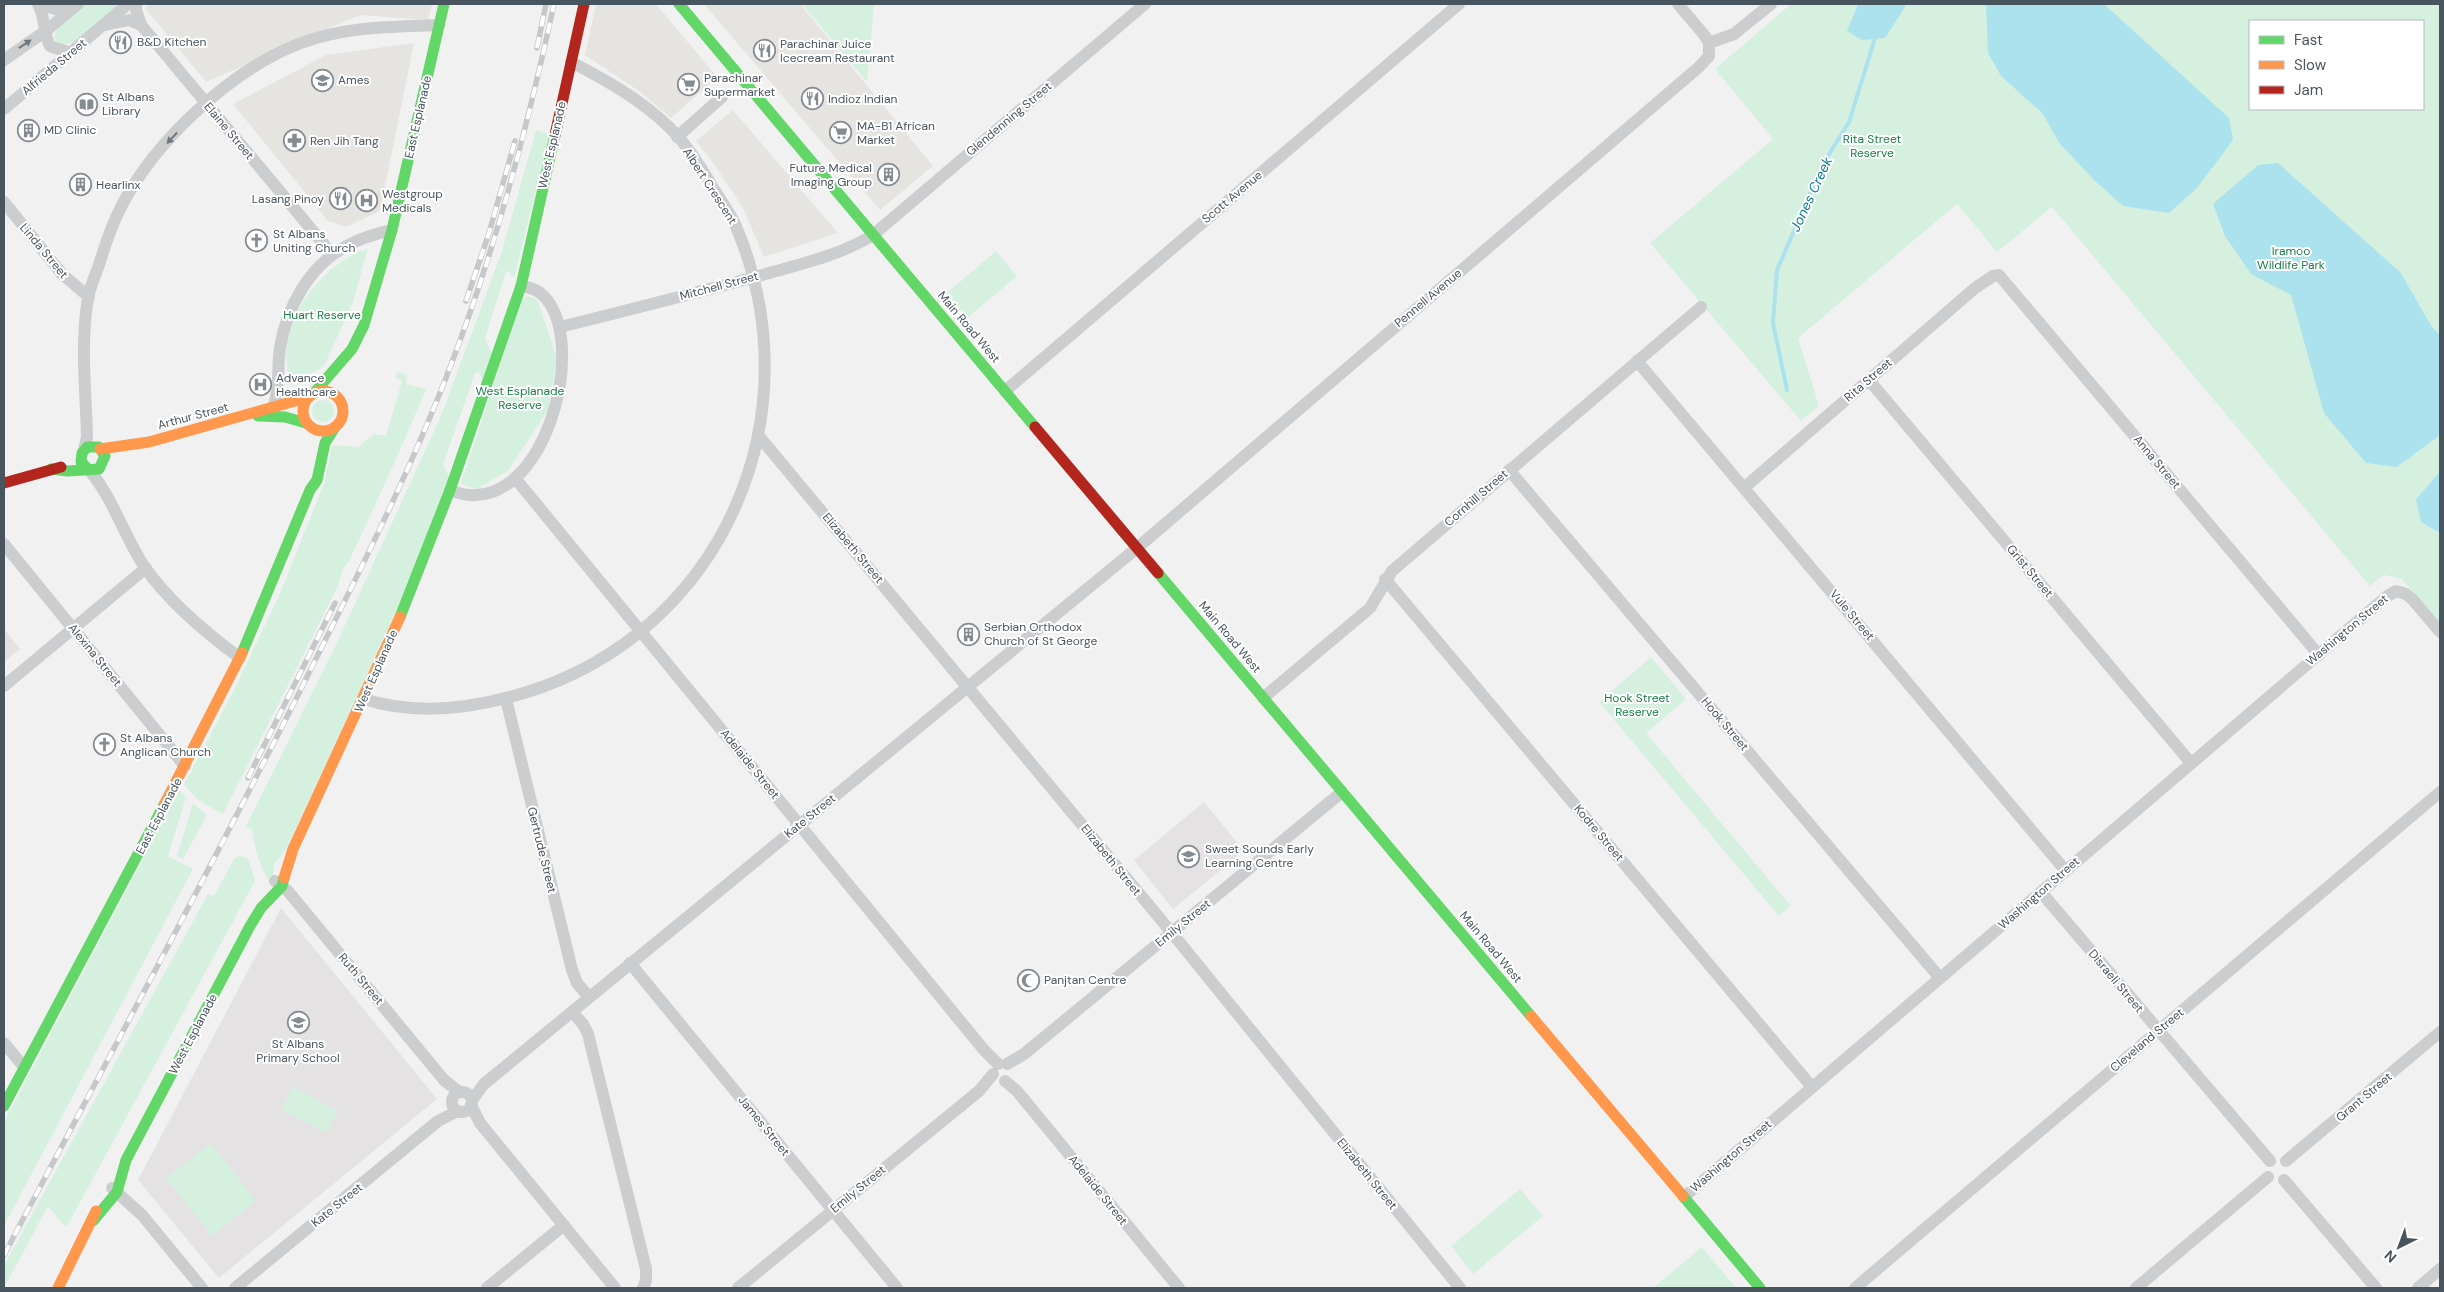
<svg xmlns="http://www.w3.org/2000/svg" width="2444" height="1292" viewBox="0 0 2444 1292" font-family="'DM Sans',sans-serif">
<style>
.commercial{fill:#e6e4e0}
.education{fill:#e4e2e3}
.green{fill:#d6f0df;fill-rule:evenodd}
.water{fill:#abe2ed}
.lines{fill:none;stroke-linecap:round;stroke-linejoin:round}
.stream{stroke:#abe2ed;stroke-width:4}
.street{stroke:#cbcdcf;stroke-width:12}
.fast{stroke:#63d668;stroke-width:11}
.slow{stroke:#ff974d;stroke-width:11}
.jam{stroke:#b3261e;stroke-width:11}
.rail-casing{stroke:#c6c7c9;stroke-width:5.5}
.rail{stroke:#fff;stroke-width:4;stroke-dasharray:11;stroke-linecap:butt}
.oneway{fill:#6f7880}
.labels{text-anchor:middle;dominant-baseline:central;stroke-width:4;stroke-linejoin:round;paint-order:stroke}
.poi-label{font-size:12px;fill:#48545e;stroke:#fff;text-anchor:start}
.street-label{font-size:12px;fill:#48545e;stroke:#fff}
.park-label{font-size:12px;fill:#187f47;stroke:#fff}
.water-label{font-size:14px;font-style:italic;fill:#0e7e94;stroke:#fff}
</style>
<rect width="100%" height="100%" fill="#f2f1f1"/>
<g class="commercial">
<polygon points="150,4 432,4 428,20 360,15 206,82 145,8"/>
<polygon points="596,4 656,4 717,77 671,118 639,91 585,55"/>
<polygon points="704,4 800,4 933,166 880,210"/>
<polygon points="414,43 380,211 346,227 328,221 233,104 326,55"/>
<polygon points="733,110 838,233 764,257 743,208 714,164 696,141"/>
</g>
<g class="education">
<polygon points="4,629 20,649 4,662"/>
<polygon points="1204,802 1244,851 1173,909 1134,860"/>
<polygon points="281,908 437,1099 219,1278 138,1180"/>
</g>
<g class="green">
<path d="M83,4H120C109,14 65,62 54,37L58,27Z"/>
<polygon points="802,4 874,4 867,82"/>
<path d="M1791,4H2440V624L2402,579L2384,575L2370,586L2052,207L1997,252L1957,204L1798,338L1819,406L1801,421L1650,243L1773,139L1715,69ZM2250,21H2423V109H2250Z"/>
<path d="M536,130L550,134L514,278L508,271L506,272L485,338L492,354L483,381L479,372L475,373L443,465L450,478L422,555L286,850L274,864L273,878L270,882C259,866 255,850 252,830L246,826L335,647L441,416L502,251Z"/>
<path d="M368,248L353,302L324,366L292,385C269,332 318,265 368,248Z"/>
<polygon points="996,251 1017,276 967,318 947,293"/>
<polygon points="527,296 537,299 557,358 548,410 508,471 476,489 461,484 521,301"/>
<path d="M398,372L407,375L406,384L426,389C402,447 376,504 349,561L342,570L338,586L223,814L198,800L184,785L232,694L279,596L325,481L332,445L358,447L374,434L386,436L402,381L395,377Z"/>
<circle cx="323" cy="411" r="11"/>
<polygon points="1651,657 1686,699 1646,733 1791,906 1779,916 1599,702"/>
<polygon points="179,790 186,797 168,856 193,869 4,1226 4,1122"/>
<polygon points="193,803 207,815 183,859 177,856"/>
<polygon points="239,856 248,858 255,881 66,1228 48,1206 4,1288 4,1266 13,1249 208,894 214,896 234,859"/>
<polygon points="293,1087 338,1111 326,1133 281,1109"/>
<polygon points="211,1143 256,1201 212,1236 166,1178"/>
<polygon points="1520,1189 1543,1216 1473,1274 1451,1246"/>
<polygon points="1702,1247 1736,1288 1653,1288"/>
</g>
<g class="water">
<polygon points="1858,4 1907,4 1885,38 1862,40 1847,31"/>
<polygon points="1986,4 2104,4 2229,118 2233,140 2197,188 2169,213 2123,206 2095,181 2060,144 2042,113 2001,76 1988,53"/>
<polygon points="2278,163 2400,272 2432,327 2440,335 2440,435 2397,467 2366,463 2324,413 2291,295 2251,274 2225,236 2213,204 2258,165"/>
<polygon points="2440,472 2440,533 2421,522 2416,499"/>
</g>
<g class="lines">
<polyline class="stream" points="1787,390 1773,323 1777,270 1823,164 1849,122 1876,35"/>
<g class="street">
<path d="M38,4C46,19 43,34 50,46L70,53"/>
<polyline points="40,4 55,9 74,6"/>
<polyline points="136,4 136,10 141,25 332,254"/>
<polyline points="105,25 129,20 141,25"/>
<polyline points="1709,43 1734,34 1771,4"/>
<polyline points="4,60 47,30 78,4"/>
<polyline points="4,109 128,4"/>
<polyline points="677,137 722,97"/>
<polyline points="4,202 62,274 89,297"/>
<path d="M560,327C625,311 691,294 755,277C796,265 837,257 873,235L1145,4"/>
<polyline points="1637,361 2065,870"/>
<polyline points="1869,380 2191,763"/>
<polyline points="1005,391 1459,4"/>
<path d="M274,405C280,386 277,368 280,348C286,309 309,266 345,247C360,238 375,234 392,230"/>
<polyline points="758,435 1172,933 1460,1288"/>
<path d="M84,450L87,437C86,390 80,345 88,298C90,287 95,276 99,265C105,245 112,224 122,205C156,140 232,69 301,43C347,26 392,27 439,25"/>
<path d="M89,470C114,499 124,537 146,569C171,604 206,633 240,658"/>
<polyline points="1509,470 1940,978"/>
<polyline points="515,478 984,1050 998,1064"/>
<polyline points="1745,487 1975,288 1993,276 1999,275 2319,655"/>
<path d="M450,490C543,529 595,334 539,292C535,289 527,287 521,286"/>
<polyline points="4,544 185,766"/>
<polyline points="1385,579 1812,1087"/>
<polyline points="4,686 146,568"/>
<polyline points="1263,698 1370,608 1392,571 1701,307"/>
<path d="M364,699C416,716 474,708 524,693C724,632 817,414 735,224C730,213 722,202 715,191C702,169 687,144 669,127C640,99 606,80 571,62"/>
<polyline points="506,699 572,970 577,983 589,997"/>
<polyline points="275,881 287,890 444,1080 459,1092"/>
<polyline points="2041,892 2270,1161"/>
<polyline points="630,963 897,1288"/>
<polyline points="572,1012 583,1024 588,1034 646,1269 646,1281 643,1288"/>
<polyline points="4,1043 24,1067"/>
<polyline points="1007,1064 1024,1054 1342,792"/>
<polyline points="1005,1081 1017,1091 1179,1288"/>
<circle cx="462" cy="1102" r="10"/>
<polyline points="472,1100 484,1084 1137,548 1699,67 1709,56 1709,43 1705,36 1678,4"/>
<polyline points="471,1105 480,1123 615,1288"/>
<polyline points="2286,1161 2440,1032"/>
<polyline points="2284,1180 2376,1288"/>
<polyline points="112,1188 142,1215 202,1288"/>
<polyline points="1684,1197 2386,597 2396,591 2406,594 2413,600 2440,632"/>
<polyline points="235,1288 438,1121 458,1111"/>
<polyline points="487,1288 564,1225"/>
<polyline points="738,1288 979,1091 993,1074"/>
<polyline points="1855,1288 2440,792"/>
<polyline points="2136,1288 2268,1177"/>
<polyline points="2418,1288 2440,1269"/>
</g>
<g class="fast">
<polyline points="679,4 1035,427"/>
<polyline points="314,393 352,349 364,325 392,230 444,4"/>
<polyline points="258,416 285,417 306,423"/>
<polyline points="51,469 68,471 99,469 105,456 99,447 87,447 82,453 81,462 88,469"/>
<polyline points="1158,573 1531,1016"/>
<polyline points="400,617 450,490 521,286 555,135"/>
<polyline points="242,653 310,490 317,480 325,443 335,427"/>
<polyline points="4,1106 164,805"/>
<polyline points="1683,1196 1760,1288"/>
<polyline points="93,1221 117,1192 126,1160 250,926 261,908 282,886 284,878"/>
</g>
<g class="slow">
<circle cx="323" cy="411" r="20"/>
<polyline points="100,449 149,442 309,397"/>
<polyline points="164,805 242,653"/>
<polyline points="284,878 293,849 400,617"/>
<polyline points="1531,1016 1683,1196"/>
<polyline points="58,1288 96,1211"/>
</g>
<g class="jam">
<polyline points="555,135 584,4"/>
<polyline points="1035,427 1158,573"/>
<polyline points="4,483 61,467"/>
</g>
<defs>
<g id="rail">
<polyline points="537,48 546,4"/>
<polyline points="466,301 489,233 515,141"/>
<polyline points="248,778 335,603"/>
<path d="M4,1255C103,1068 204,882 299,693C353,584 409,476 452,362C497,245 528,125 554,4"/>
</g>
</defs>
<use href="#rail" class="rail-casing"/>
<use href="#rail" class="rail"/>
</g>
<defs><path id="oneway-solid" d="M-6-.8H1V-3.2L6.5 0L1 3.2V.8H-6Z" transform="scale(1.25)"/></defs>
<g class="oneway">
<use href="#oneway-solid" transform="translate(25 44) rotate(-34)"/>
<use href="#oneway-solid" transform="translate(172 138) rotate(133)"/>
</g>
<defs>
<symbol id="restaurant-ring" viewBox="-11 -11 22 22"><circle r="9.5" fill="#fff" stroke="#848b91" stroke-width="1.5"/><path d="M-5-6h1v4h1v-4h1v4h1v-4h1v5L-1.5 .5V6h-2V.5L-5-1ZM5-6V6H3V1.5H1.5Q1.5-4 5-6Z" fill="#848b91"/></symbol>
<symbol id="university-ring" viewBox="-11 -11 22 22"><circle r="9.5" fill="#fff" stroke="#848b91" stroke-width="1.5"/><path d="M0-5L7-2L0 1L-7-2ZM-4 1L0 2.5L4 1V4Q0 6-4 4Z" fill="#848b91"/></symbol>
<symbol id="supermarket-ring" viewBox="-11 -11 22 22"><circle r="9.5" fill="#fff" stroke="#848b91" stroke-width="1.5"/><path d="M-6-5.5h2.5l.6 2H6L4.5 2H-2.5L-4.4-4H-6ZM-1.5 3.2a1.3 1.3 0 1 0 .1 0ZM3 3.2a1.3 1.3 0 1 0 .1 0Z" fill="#848b91"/></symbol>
<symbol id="library-ring" viewBox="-11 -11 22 22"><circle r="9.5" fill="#fff" stroke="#848b91" stroke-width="1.5"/><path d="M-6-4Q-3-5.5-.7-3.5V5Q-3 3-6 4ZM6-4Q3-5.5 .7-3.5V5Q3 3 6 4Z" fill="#848b91"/></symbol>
<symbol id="building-ring" viewBox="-11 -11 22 22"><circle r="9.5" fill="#fff" stroke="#848b91" stroke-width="1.5"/><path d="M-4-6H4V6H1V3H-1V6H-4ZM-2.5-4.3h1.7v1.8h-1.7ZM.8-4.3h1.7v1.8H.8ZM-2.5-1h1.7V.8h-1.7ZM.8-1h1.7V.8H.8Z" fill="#848b91"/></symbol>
<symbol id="pharmacy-ring" viewBox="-11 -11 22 22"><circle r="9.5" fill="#fff" stroke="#848b91" stroke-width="1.5"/><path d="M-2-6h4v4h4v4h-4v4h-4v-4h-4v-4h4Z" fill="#848b91"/></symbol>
<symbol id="hospital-ring" viewBox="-11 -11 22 22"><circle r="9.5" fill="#fff" stroke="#848b91" stroke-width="1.5"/><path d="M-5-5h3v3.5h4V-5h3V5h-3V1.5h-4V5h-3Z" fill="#848b91"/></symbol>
<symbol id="church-ring" viewBox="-11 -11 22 22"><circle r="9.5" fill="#fff" stroke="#848b91" stroke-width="1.5"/><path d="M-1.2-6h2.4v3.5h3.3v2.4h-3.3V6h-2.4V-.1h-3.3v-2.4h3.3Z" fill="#848b91"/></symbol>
<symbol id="school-ring" viewBox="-11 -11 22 22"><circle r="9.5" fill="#fff" stroke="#848b91" stroke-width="1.5"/><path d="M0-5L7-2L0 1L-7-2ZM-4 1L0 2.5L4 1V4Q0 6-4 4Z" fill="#848b91"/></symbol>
<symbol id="mosque-ring" viewBox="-11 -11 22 22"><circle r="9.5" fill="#fff" stroke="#848b91" stroke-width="1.5"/><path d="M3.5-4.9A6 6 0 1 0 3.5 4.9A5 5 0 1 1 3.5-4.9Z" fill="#848b91"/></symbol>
</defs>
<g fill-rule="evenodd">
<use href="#restaurant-ring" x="108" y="30" width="25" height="25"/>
<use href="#restaurant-ring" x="752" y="38" width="25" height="25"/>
<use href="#university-ring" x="310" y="68" width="25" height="25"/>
<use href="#supermarket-ring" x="676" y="72" width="25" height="25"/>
<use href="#restaurant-ring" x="800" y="86" width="25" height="25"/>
<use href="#library-ring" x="74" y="92" width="25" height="25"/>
<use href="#building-ring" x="16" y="118" width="25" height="25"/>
<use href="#supermarket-ring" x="828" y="120" width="25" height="25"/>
<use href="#pharmacy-ring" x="282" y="128" width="25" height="25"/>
<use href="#building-ring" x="876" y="162" width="25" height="25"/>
<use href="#building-ring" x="68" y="172" width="25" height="25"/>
<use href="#restaurant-ring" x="328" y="186" width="25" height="25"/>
<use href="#hospital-ring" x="354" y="188" width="25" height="25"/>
<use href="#church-ring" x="244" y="228" width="25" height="25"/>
<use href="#hospital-ring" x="248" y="372" width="25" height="25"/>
<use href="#building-ring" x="956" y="622" width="25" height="25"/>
<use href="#church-ring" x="92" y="732" width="25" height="25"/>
<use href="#school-ring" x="1176" y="844" width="25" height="25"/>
<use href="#mosque-ring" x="1016" y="968" width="25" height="25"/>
<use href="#school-ring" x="286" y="1010" width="25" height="25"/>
</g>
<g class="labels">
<g class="poi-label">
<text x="137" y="42">B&amp;D Kitchen</text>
<text x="780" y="44">Parachinar Juice<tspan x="780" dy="14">Icecream Restaurant</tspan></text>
<text x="704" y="78">Parachinar<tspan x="704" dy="14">Supermarket</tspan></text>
<text x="338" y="80">Ames</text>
<text x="102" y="97">St Albans<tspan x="102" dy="14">Library</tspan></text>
<text x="828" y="99">Indioz Indian</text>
<text x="857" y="126">MA-B1 African<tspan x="857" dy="14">Market</tspan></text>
<text x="44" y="130">MD Clinic</text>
<text x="310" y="141">Ren Jih Tang</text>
<text x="872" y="168" text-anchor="end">Future Medical<tspan x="872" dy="14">Imaging Group</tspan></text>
<text x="96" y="185">Hearlinx</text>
<text x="382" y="194">Westgroup<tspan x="382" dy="14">Medicals</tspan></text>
<text x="324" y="199" text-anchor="end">Lasang Pinoy</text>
<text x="273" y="234">St Albans<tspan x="273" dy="14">Uniting Church</tspan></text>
<text x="276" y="378">Advance<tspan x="276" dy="14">Healthcare</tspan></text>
<text x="984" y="627">Serbian Orthodox<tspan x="984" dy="14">Church of St George</tspan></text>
<text x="120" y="738">St Albans<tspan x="120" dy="14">Anglican Church</tspan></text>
<text x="1205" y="849">Sweet Sounds Early<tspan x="1205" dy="14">Learning Centre</tspan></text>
<text x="1044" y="980">Panjtan Centre</text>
<text x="298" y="1044" text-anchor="middle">St Albans<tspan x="298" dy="14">Primary School</tspan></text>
</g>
<g class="street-label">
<text transform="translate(54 67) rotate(-40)">Alfrieda Street</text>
<text transform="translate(418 117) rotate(-77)">East Esplanade</text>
<text transform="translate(1009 119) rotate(-40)">Glendenning Street</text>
<text transform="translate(229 131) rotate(50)">Elaine Street</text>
<text transform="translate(552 145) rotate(-77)">West Esplanade</text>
<text transform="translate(710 186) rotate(57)">Albert Crescent</text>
<text transform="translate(1232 197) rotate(-40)">Scott Avenue</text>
<text transform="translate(44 251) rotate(50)">Linda Street</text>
<text transform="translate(719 286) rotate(-15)">Mitchell Street</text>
<text transform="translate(1428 298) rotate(-40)">Pennell Avenue</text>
<text transform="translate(969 327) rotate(50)">Main Road West</text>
<text transform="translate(1868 380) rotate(-41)">Rita Street</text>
<text transform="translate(193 416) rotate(-15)">Arthur Street</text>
<text transform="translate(2157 462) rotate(50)">Anna Street</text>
<text transform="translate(1476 498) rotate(-41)">Cornhill Street</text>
<text transform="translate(853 548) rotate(50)">Elizabeth Street</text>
<text transform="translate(2030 571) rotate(50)">Grist Street</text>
<text transform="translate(1852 615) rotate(50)">Vule Street</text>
<text transform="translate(2347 630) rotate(-40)">Washington Street</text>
<text transform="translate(1230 637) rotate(50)">Main Road West</text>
<text transform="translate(95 655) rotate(51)">Alexina Street</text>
<text transform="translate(376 671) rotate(-66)">West Esplanade</text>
<text transform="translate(1725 724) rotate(50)">Hook Street</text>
<text transform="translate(750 764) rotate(51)">Adelaide Street</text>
<text transform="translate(159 816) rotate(-62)">East Esplanade</text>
<text transform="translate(810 816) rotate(-39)">Kate Street</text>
<text transform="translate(1599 833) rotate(50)">Kodre Street</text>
<text transform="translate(542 850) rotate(76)">Gertrude Street</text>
<text transform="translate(1111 860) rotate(51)">Elizabeth Street</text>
<text transform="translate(2039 893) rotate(-41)">Washington Street</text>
<text transform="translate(1183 923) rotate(-39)">Emily Street</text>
<text transform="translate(1491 947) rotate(50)">Main Road West</text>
<text transform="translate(361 979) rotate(50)">Ruth Street</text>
<text transform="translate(2116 981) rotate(50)">Disraeli Street</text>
<text transform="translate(193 1034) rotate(-62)">West Esplanade</text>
<text transform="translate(2147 1040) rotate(-40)">Cleveland Street</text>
<text transform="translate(2364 1097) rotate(-40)">Grant Street</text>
<text transform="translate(764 1126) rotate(51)">James Street</text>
<text transform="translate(1731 1156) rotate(-41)">Washington Street</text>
<text transform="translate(1367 1174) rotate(51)">Elizabeth Street</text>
<text transform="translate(858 1189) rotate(-39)">Emily Street</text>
<text transform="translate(1098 1190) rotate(51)">Adelaide Street</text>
<text transform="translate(337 1205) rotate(-39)">Kate Street</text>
</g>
<g class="park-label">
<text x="1872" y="139">Rita Street<tspan x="1872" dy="14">Reserve</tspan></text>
<text x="2291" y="251">Iramoo<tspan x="2291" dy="14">Wildlife Park</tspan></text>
<text x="322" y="315">Huart Reserve</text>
<text x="520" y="391">West Esplanade<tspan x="520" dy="14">Reserve</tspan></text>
<text x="1637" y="698">Hook Street<tspan x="1637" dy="14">Reserve</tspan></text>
</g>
<g class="water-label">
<text transform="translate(1811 194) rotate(-65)">Jones Creek</text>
</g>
</g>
<rect width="2444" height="1292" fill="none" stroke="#48545e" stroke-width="10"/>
<rect x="2249" y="20" width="175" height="90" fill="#ffffff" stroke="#b6bbbf"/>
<rect x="2259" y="36" width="25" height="8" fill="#63d668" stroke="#b6bbbf"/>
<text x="2294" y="45" font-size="15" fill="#48545e">Fast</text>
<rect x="2259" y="61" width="25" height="8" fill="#ff974d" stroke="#b6bbbf"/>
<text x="2294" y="70" font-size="15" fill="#48545e">Slow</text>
<rect x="2259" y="86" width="25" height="8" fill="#b3261e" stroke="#b6bbbf"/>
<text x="2294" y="95" font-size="15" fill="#48545e">Jam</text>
<g transform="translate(2399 1247) rotate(222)" stroke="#ffffff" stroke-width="4" paint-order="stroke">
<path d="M0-4L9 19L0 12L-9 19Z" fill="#48545e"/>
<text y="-8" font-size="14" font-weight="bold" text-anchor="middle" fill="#48545e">N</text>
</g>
</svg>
